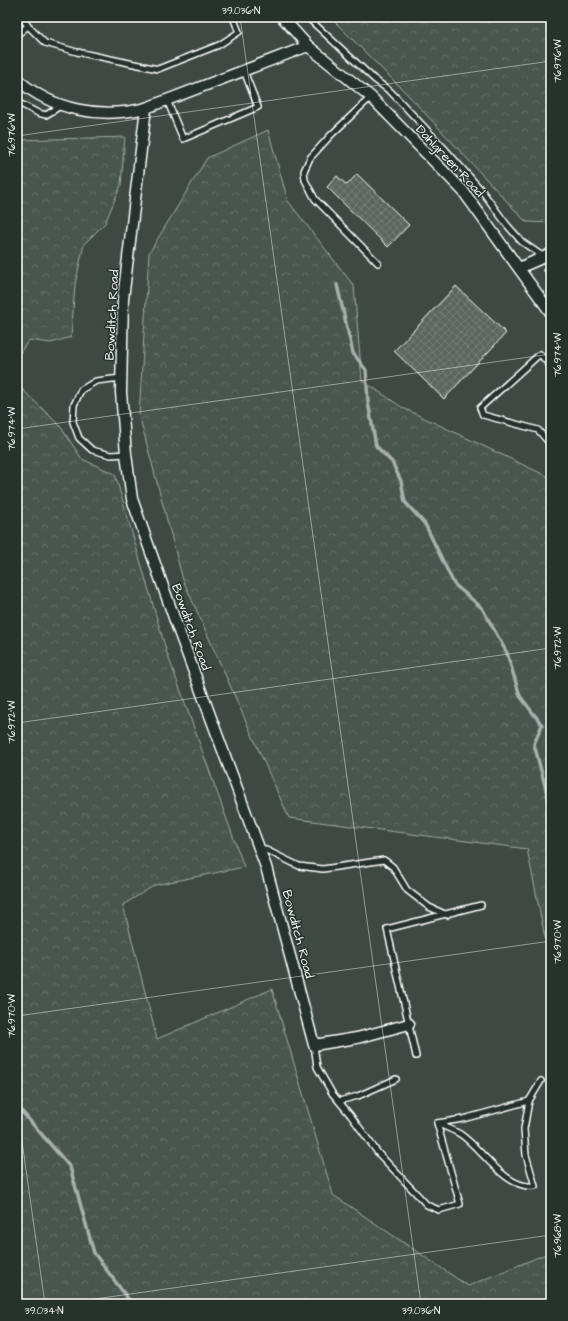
<svg xmlns="http://www.w3.org/2000/svg" width="568" height="1321" viewBox="0 0 568 1321" font-family="'Architects Daughter',sans-serif">
<style>
.built{fill:#3c4842}
.forest{fill:url(#forest-crowns);stroke:#a4aaa7}
.lines{fill:none;stroke-linecap:round;stroke-linejoin:round}
.stream{stroke:#a9afac;stroke-width:3.5}
.building{fill:url(#building-cross-hatch);stroke:#fff}
.service-casing{stroke:#fff;stroke-width:8}
.minor-casing{stroke:#fff;stroke-width:13}
.path{stroke:#fff;stroke-width:2;stroke-dasharray:3 3;stroke-linecap:butt}
.service{stroke:#26332d;stroke-width:5}
.minor{stroke:#26332d;stroke-width:10}
.ticks{fill:none;stroke:#fff;stroke-width:1;stroke-opacity:0.45}
.labels{text-anchor:middle;dominant-baseline:central;stroke-width:3;stroke-linejoin:round;paint-order:stroke}
.street-label{font-size:13px;fill:#fff;stroke:#26332d}
.neatline{fill:none;stroke:#fff;stroke-width:1.5}
.ticks-label{font-size:10px;text-anchor:middle;fill:#fff}
</style>
<defs>
<pattern id="forest-crowns" width="20" height="18" patternUnits="userSpaceOnUse"><rect width="20" height="18" fill="#4a544f"/><path d="M2 6a3 3 0 1 1 6 0M12 15a3 3 0 1 1 6 0" fill="none" stroke="#656e69"/></pattern>
<pattern id="building-cross-hatch" width="8" height="8" patternUnits="userSpaceOnUse"><rect width="8" height="8" fill="#5b6661"/><path d="M0 0l8 8M0 8l8-8" fill="none" stroke="#747d79"/></pattern>
</defs>
<rect width="100%" height="100%" fill="#2f3b35"/>
<filter id="ink" filterUnits="userSpaceOnUse"><feTurbulence type="fractalNoise" baseFrequency=".025" numOctaves="2"/><feDisplacementMap in="SourceGraphic" scale="8" xChannelSelector="R" yChannelSelector="G"/><feConvolveMatrix kernelMatrix="1 2 1 2 8 2 1 2 1" color-interpolation-filters="sRGB"/></filter>
<g filter="url(#ink)">
<rect class="built" x="17" y="17" width="534" height="1287"/>
<g class="forest">
<polygon points="330,17 551,17 551,223 526,222 409,96"/>
<polygon points="268,130 288,201 354,286 362,380 403,408 551,478 551,967 527,849 289,818 183,580 139,415 149,253 207,158"/>
<polygon points="125,137 121,185 105,223 84,244 75,285 71,337 51,343 29,340 17,357 17,140"/>
<polygon points="17,384 60,426 82,459 115,474 167,653 244,867 155,885 123,905 157,1039 272,989 333,1195 468,1286 551,1252 551,1304 17,1304"/>
</g>
<g class="lines">
<g class="stream">
<polyline points="337,285 353,353 366,370 368,402 376,446 392,462 401,481 405,502 425,524 454,584 482,608 507,653 520,696 542,725 534,744 548,797 551,806"/>
<polyline points="17,1106 70,1167 94,1253 132,1304"/>
</g>
</g>
<g class="building">
<polygon points="357,174 409,225 388,247 327,187 337,176 347,185"/>
<polygon points="456,286 506,333 444,399 394,351"/>
</g>
<g class="lines">
<defs>
<g id="service">
<polyline points="22,17 28,26 45,43 77,52 158,69 219,45 239,32 233,17"/>
<polyline points="307,17 374,79 391,92 444,148 482,191 507,225 522,242 544,257"/>
<polyline points="17,35 28,26"/>
<polyline points="371,97 331,135 310,158 304,171 305,180 315,199 378,263"/>
<polyline points="167,100 183,139 258,107 244,71"/>
<polyline points="17,102 38,113 46,115 62,105"/>
<polyline points="551,367 540,354 480,408 483,415 538,430 551,445"/>
<polyline points="121,378 96,381 81,390 74,405 73,422 79,438 92,450 111,455 126,454"/>
<polyline points="260,847 299,866 323,869 384,860 393,867 407,890 429,907 447,915"/>
<polyline points="314,1045 317,1067 332,1093 351,1116 378,1153 427,1205 439,1210 460,1204 437,1123 463,1119 529,1101 541,1081"/>
<polyline points="416,1056 387,929 481,905"/>
<polyline points="339,1101 358,1096 396,1079"/>
<path d="M438,1123C445,1127 453,1130 460,1134C482,1148 505,1190 535,1186L526,1155L524,1129L529,1101"/>
</g>
<g id="minor">
<polyline points="308,46 371,97 463,191 551,313"/>
<path d="M17,79C53,111 101,119 146,108L308,46L282,17"/>
<polyline points="146,108 123,299 121,392 126,454 132,499 177,626 266,867 314,1045 357,1038 409,1024"/>
<polyline points="519,268 551,254"/>
</g>
</defs>
<use href="#service" class="service-casing"/>
<use href="#minor" class="minor-casing"/>
<polyline class="path" points="543,269 551,284"/>
<use href="#service" class="service"/>
<use href="#minor" class="minor"/>
</g>
</g>
<path class="ticks" d="M240,17L421,1304M17,136L551,61M17,429L551,354M17,723L551,648M17,1016L551,941M17,1106L45,1304M59,1304L551,1235"/>
<g class="labels">
<g class="street-label">
<text transform="translate(450 161) rotate(47)">Dahlgreen Road</text>
<text transform="translate(112 315) rotate(-87)">Bowditch Road</text>
<text transform="translate(191 627) rotate(70)">Bowditch Road</text>
<text transform="translate(298 934) rotate(75)">Bowditch Road</text>
</g>
</g>
<rect width="568" height="1321" fill="none" stroke="#26332d" stroke-width="44"/>
<rect x="22" y="22" width="524" height="1277" class="neatline"/>
<g class="ticks-label">
<text x="241" y="14">39.036°N</text>
<text transform="translate(557 61) rotate(-90)" y="4">76.976°W</text>
<text transform="translate(11 135) rotate(-90)" y="4">76.976°W</text>
<text transform="translate(557 355) rotate(-90)" y="4">76.974°W</text>
<text transform="translate(11 429) rotate(-90)" y="4">76.974°W</text>
<text transform="translate(557 648) rotate(-90)" y="4">76.972°W</text>
<text transform="translate(11 722) rotate(-90)" y="4">76.972°W</text>
<text transform="translate(557 942) rotate(-90)" y="4">76.970°W</text>
<text transform="translate(11 1016) rotate(-90)" y="4">76.970°W</text>
<text transform="translate(557 1236) rotate(-90)" y="4">76.968°W</text>
<text x="44" y="1314">39.034°N</text>
<text x="421" y="1314">39.036°N</text>
</g>
</svg>
